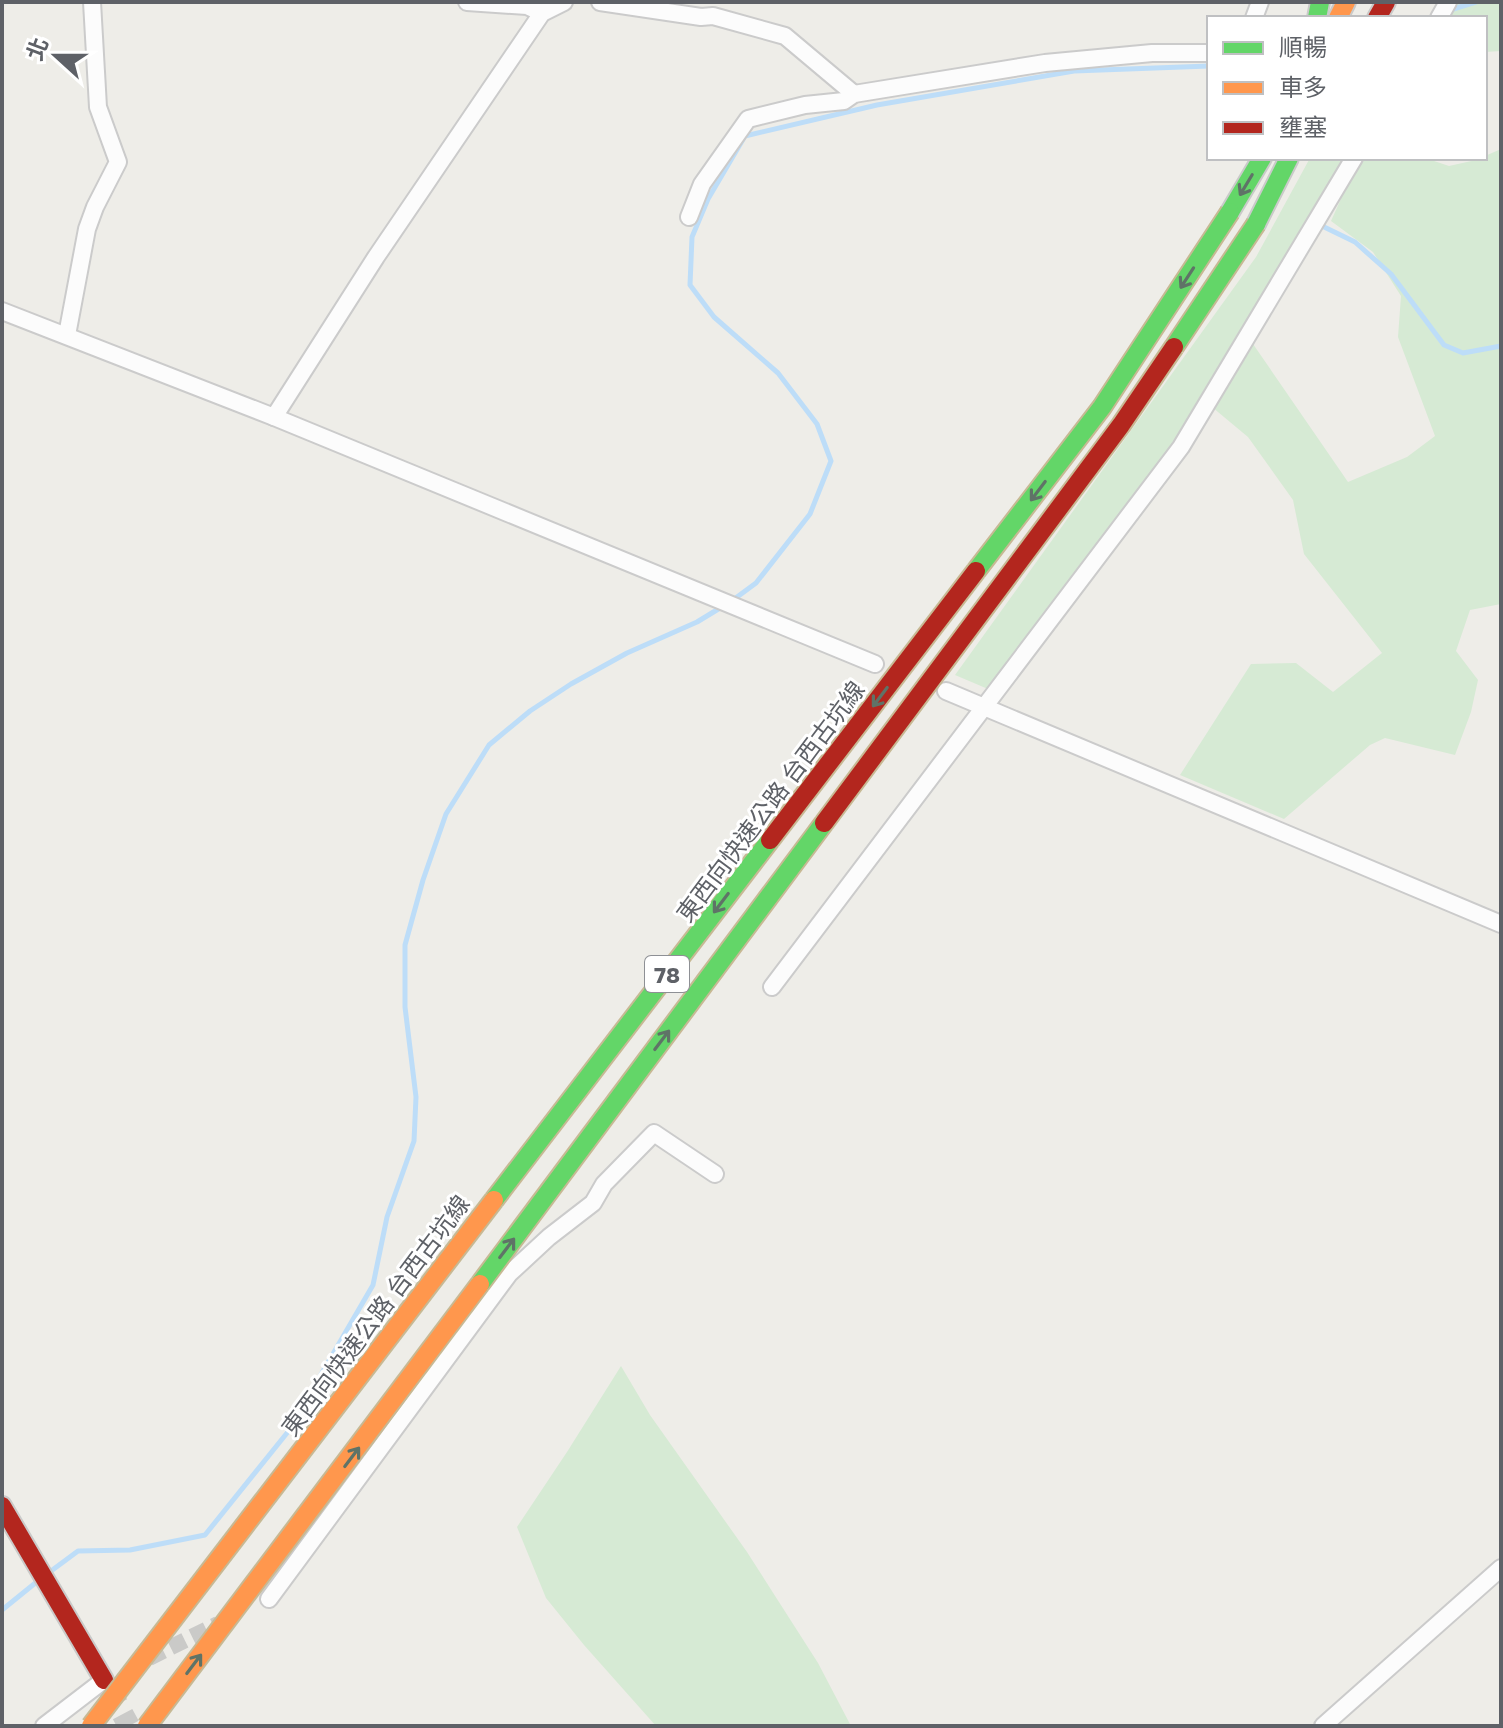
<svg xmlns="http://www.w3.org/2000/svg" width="1503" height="1728" viewBox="0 0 1503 1728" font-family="'Golos Text','Noto Sans TC',sans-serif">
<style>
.green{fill:#d6ead4}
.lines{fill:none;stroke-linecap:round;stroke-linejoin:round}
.stream{stroke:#bdddf8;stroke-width:5}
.street-tunnel{stroke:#cacac8;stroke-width:16;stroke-dasharray:16 8;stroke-linecap:butt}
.secondary-tunnel{stroke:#cacac8;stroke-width:22;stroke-dasharray:22 11;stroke-linecap:butt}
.street-casing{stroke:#cbcbcb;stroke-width:20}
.fast-casing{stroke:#cacac9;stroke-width:22}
.slow-casing{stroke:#cacac9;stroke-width:22}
.jam-casing{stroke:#cacac9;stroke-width:22}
.street{stroke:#fcfcfc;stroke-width:16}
.fast{stroke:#63d668;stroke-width:18}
.slow{stroke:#ff974d;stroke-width:18}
.jam{stroke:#b3261e;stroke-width:18}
.fast-bridge-casing{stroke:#c7b994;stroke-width:22;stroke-linecap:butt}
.slow-bridge-casing{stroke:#c7b994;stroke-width:22;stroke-linecap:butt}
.jam-bridge-casing{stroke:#c7b994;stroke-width:22;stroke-linecap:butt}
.fast-bridge{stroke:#63d668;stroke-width:18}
.slow-bridge{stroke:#ff974d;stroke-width:18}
.jam-bridge{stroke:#b3261e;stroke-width:18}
.oneway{stroke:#5f7367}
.labels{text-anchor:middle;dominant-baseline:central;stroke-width:6;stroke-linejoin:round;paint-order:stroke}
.shield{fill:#fff;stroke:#8e9095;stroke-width:2}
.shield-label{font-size:22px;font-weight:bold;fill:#5e6167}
.street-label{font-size:24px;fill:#5e6167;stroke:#fff}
</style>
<rect width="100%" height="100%" fill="#eeede8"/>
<g class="green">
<polygon points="1457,2 1501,2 1501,51 1485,52 1485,18 1446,18"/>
<polygon points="1501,149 1501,604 1470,610 1456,651 1478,680 1471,712 1455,755 1385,738 1370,745 1284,819 1180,775 1251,664 1296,663 1333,692 1382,653 1304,554 1293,500 1248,437 1212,407 1253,344 1348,482 1407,457 1435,436 1398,337 1401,296 1373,252 1331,221 1353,172 1362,158 1425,158 1449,166 1485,158 1485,156"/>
<polygon points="1310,158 1347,158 1179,436 988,689 955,675 1256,257"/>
<polygon points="621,1366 650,1415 747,1552 818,1663 851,1726 656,1726 584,1645 546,1598 517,1527 567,1452"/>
</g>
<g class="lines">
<g class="stream">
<polyline points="1450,10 1476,2"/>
<polyline points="1318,224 1355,242 1391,274 1444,345 1463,353 1501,346"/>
<polyline points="733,600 756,583 810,514 831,461 817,424 778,373 714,317 690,285 692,237 708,199 745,136 877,105 1074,71 1209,66"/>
<polyline points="47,1574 78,1551 130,1550 205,1535 287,1433 373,1285 387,1217 414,1141 416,1097 405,1007 405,945 423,880 446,814 489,745 530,711 571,684 627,653 697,622 725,605"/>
<polyline points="2,1610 39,1580"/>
</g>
<polyline class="street-tunnel" points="149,1658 218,1624"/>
<polyline class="secondary-tunnel" points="107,1685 129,1726"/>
<defs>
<g id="street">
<polyline points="467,2 527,6 542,13"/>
<polyline points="600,2 701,17 713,16 785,36 854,94"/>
<polyline points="1254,18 1260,2"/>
<polyline points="1439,18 1448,2"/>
<polyline points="689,217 702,184 748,119 805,105 844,101 854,94 1045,63 1152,53 1209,53"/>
<polyline points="2,311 274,417 875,664"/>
<polyline points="67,335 87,229 95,207 118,162 98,107 92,2"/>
<polyline points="274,417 376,257 542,13 564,2"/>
<polyline points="946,691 1501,924"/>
<polyline points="772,987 1181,447 1354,158"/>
<polyline points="269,1599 509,1274 549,1237 593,1203 604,1184 654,1133 715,1174"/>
<polyline points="44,1726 104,1680"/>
<polyline points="1323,1726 1501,1568"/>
</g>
<g id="fast">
<polyline points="1317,18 1320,2"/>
<polyline points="1230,212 1262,158"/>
<polyline points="1256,224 1289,158"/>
</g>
<polyline id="slow" points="1338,18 1346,2"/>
<g id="jam">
<polyline points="1377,18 1386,2"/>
<polyline points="2,1506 104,1680"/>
</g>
</defs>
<use href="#street" class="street-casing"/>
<use href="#fast" class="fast-casing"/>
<use href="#slow" class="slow-casing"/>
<use href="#jam" class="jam-casing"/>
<use href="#street" class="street"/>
<use href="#fast" class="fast"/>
<use href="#slow" class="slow"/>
<use href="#jam" class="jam"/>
<defs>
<g id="fast-bridge">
<polyline points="1174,347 1256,224"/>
<polyline points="976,571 1102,407 1230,212"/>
<polyline points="494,1200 770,840"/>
<polyline points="480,1284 824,823"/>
</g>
<g id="slow-bridge">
<polyline points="91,1726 494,1200"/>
<polyline points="147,1726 480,1284"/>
</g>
<g id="jam-bridge">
<polyline points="824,823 1121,425 1174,347"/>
<polyline points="770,840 976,571"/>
</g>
</defs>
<use href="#fast-bridge" class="fast-bridge-casing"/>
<use href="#slow-bridge" class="slow-bridge-casing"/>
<use href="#jam-bridge" class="jam-bridge-casing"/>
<use href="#fast-bridge" class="fast-bridge"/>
<use href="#slow-bridge" class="slow-bridge"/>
<use href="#jam-bridge" class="jam-bridge"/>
</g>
<defs><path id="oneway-shaft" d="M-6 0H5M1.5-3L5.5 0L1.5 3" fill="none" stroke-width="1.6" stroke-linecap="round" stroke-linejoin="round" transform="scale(2)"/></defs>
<g class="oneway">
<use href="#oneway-shaft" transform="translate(1246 185) rotate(121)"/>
<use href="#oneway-shaft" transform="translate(1187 278) rotate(123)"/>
<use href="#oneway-shaft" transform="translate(1038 491) rotate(127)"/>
<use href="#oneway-shaft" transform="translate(880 697) rotate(127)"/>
<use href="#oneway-shaft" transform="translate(721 903) rotate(127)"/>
<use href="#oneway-shaft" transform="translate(662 1040) rotate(-53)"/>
<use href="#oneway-shaft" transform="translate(507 1248) rotate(-53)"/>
<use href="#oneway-shaft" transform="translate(352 1457) rotate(-53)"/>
<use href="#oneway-shaft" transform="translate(194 1664) rotate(-53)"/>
</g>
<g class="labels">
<rect class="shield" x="645" y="956" width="44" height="36" rx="6"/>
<g class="shield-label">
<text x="667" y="974">78</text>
</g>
<g class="street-label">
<text transform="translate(770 801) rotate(-53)">東西向快速公路 台西古坑線</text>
<text transform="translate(375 1315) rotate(-53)">東西向快速公路 台西古坑線</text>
</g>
</g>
<rect width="1503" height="1728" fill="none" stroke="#5e6167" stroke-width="8"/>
<rect x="1207" y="16" width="280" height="144" fill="#ffffff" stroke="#bfc0c2" stroke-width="2"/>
<rect x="1223" y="42" width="40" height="12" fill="#63d668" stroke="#bfc0c2" stroke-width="2"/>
<text x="1279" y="56" font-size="24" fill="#5e6167">順暢</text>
<rect x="1223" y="82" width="40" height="12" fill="#ff974d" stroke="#bfc0c2" stroke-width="2"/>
<text x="1279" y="96" font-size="24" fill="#5e6167">車多</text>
<rect x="1223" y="122" width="40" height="12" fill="#b3261e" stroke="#bfc0c2" stroke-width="2"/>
<text x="1279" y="136" font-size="24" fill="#5e6167">壅塞</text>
<g transform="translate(56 56) rotate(291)" stroke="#ffffff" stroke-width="6" paint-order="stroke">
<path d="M0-6L14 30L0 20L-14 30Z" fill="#5e6167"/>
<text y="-12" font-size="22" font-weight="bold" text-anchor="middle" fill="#5e6167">北</text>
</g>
</svg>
